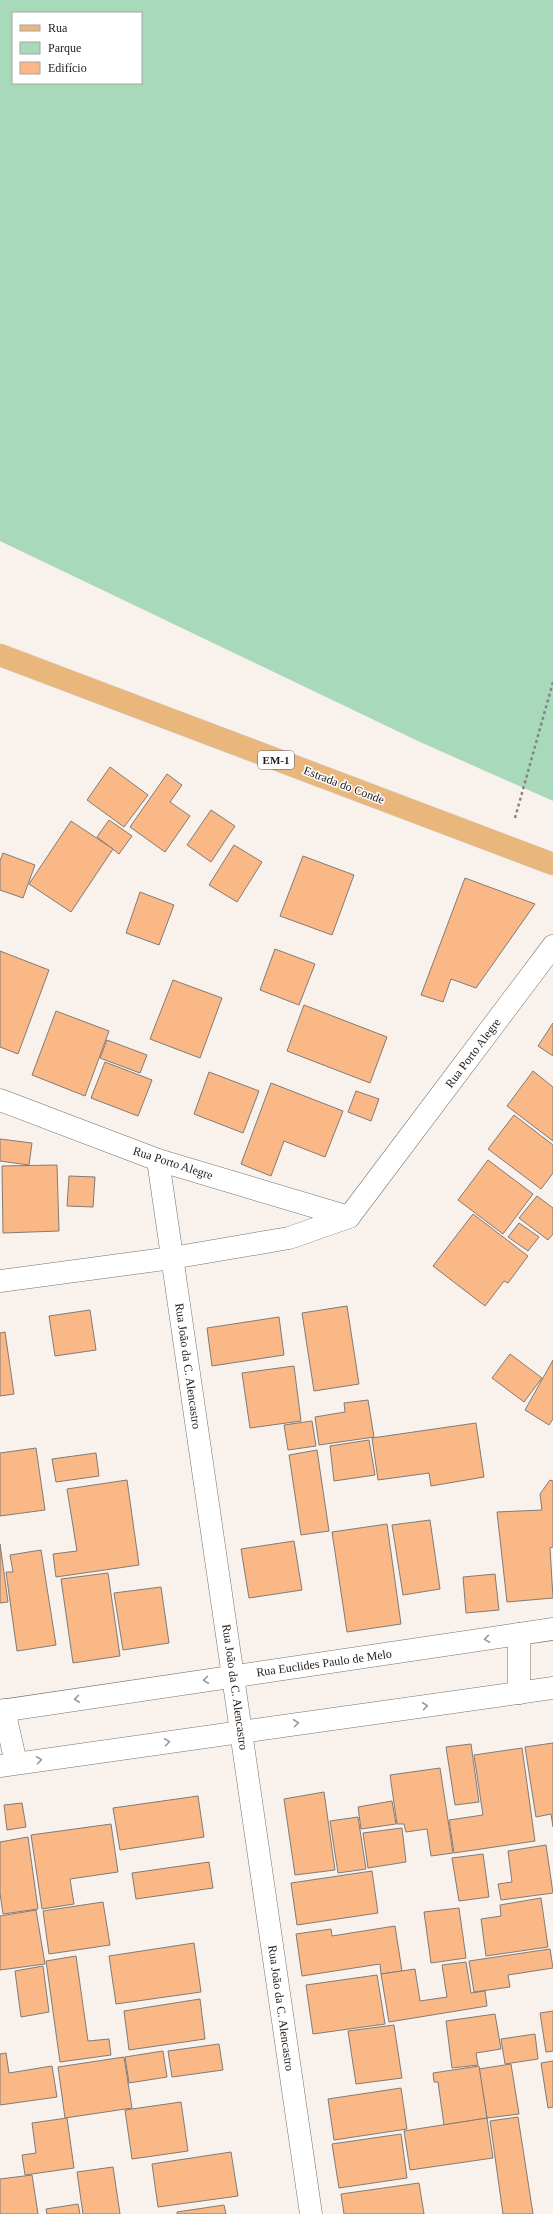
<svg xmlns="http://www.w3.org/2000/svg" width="553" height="2214" viewBox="0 0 553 2214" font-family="'Times New Roman',serif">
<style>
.green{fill:#a8d9bb;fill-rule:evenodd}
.building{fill:#f9b885;stroke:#837b76}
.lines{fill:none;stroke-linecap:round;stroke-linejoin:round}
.street-casing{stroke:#78716c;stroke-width:23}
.primary-casing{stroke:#d2d1d1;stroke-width:23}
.path{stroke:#8a8480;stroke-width:2.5;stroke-dasharray:3 3;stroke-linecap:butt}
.street{stroke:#fff;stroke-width:22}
.primary{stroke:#e9b77b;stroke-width:22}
.oneway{stroke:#9a9898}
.labels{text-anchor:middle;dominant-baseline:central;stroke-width:3;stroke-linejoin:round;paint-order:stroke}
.shield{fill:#fff;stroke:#625f5e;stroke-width:1}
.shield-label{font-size:11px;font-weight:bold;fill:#1e1b19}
.street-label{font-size:12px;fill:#1e1b19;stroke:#fff}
</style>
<rect width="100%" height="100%" fill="#f9f1eb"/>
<path class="green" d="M0,0H553V801L420,742L0,541ZM13,13H141V83H13Z"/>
<g class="building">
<polygon points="110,767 148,795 124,827 87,800"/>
<polygon points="167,774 182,785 170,802 190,816 165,852 130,827"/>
<polygon points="211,810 235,826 211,862 187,845"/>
<polygon points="109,820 132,836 119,854 97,837"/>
<polygon points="71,821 113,849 71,912 29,884"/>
<polygon points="234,845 262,862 237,902 209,885"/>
<polygon points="3,853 35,865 23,898 0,890 0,861"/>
<polygon points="303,856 354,875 332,935 280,916"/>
<polygon points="465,878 535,904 476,988 451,979 443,1002 421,995"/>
<polygon points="140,892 174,905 159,945 126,933"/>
<polygon points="275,949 315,964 299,1005 260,990"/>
<polygon points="0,951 49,970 18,1054 0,1047"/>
<polygon points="173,980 222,998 200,1058 150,1039"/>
<polygon points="304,1005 387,1037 370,1083 287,1051"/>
<polygon points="56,1011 109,1031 85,1096 32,1075"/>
<polygon points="553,1023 553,1056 538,1046"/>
<polygon points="107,1040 147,1055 140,1073 100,1058"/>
<polygon points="105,1062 152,1080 138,1116 91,1098"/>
<polygon points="533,1071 553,1087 553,1141 507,1106"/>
<polygon points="209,1072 259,1091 243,1133 194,1114"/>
<polygon points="271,1083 343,1111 325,1157 284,1141 271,1176 241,1164"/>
<polygon points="356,1091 379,1099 371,1121 348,1112"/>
<polygon points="514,1115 553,1145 553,1173 541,1189 488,1149"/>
<polygon points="0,1139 32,1143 29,1165 0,1161"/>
<polygon points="488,1160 533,1194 503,1234 458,1200"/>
<polygon points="57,1165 59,1231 3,1233 2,1166"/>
<polygon points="69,1176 95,1177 93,1207 67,1206"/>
<polygon points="537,1196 553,1208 553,1234 548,1240 519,1218"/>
<polygon points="473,1214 528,1256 508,1283 504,1281 485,1306 433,1266"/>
<polygon points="519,1223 539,1237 528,1251 508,1237"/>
<polygon points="347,1306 359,1384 314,1391 302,1313"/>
<polygon points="90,1310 96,1350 55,1356 49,1316"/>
<polygon points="279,1317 284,1355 212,1366 207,1328"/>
<polygon points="5,1332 14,1394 0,1396 0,1333"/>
<polygon points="510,1354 542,1378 524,1402 492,1378"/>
<polygon points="553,1360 553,1419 549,1425 525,1410"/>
<polygon points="294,1366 301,1421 250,1428 242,1373"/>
<polygon points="368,1400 374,1437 319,1445 315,1417 345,1412 344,1403"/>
<polygon points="312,1421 316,1446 288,1450 284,1425"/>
<polygon points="476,1423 484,1477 431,1486 429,1473 378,1480 372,1438"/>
<polygon points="369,1440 375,1475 334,1481 330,1446"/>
<polygon points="36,1448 45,1510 0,1516 0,1453"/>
<polygon points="317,1450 329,1531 301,1535 289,1455"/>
<polygon points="96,1453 99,1476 56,1482 52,1459"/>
<polygon points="127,1480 139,1565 56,1577 53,1554 77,1551 67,1489"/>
<polygon points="550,1480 553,1481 553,1547 550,1548 553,1598 507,1602 497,1512 542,1510 540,1494"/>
<polygon points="430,1520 440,1589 403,1595 392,1525"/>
<polygon points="387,1524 401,1624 347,1632 332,1532"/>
<polygon points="294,1541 302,1590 249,1598 241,1549"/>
<polygon points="0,1544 8,1602 0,1603"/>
<polygon points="41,1550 56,1645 17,1651 6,1572 13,1572 10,1555"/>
<polygon points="108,1573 120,1656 73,1663 61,1579"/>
<polygon points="495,1574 499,1610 466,1613 463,1577"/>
<polygon points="161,1587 169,1643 123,1650 114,1593"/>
<polygon points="553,1743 553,1827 551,1814 536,1817 525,1747"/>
<polygon points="471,1744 479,1802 455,1805 446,1747"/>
<polygon points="522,1748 535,1841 454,1853 449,1820 483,1815 474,1755"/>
<polygon points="440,1768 453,1853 431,1856 427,1829 406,1832 404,1824 397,1824 390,1775"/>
<polygon points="324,1792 335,1870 295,1875 284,1799"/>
<polygon points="198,1796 204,1837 120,1850 113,1808"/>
<polygon points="392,1801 396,1824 361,1829 358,1807"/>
<polygon points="22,1803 26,1827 7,1830 4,1805"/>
<polygon points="358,1817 366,1869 338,1873 330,1821"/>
<polygon points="111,1824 118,1872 70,1879 74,1904 42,1909 31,1835"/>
<polygon points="402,1828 406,1862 368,1868 363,1833"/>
<polygon points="28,1837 38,1909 3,1914 0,1893 0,1842"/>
<polygon points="546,1845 553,1893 501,1900 498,1884 512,1882 508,1851"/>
<polygon points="483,1854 489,1897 459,1901 452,1858"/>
<polygon points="209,1862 213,1888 136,1899 132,1873"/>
<polygon points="372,1871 378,1913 297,1925 291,1883"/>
<polygon points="541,1898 548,1947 486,1956 481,1919 501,1916 500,1905"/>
<polygon points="103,1902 110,1945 49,1954 43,1911"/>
<polygon points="459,1908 466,1958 431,1963 424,1912"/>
<polygon points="36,1910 45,1964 0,1970 0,1916"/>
<polygon points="395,1926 402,1971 381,1974 380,1964 302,1976 296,1934 331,1929 332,1936"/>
<polygon points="194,1943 201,1992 116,2004 109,1956"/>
<polygon points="550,1949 553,1968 508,1975 510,1987 474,1992 469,1961"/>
<polygon points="76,1956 88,2041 109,2039 111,2055 60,2062 46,1961"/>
<polygon points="466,1962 471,1993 485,1991 487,2006 389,2022 381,1974 415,1969 420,2001 447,1997 442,1965"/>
<polygon points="43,1966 49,2012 21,2017 15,1971"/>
<polygon points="377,1975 385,2024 313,2034 306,1985"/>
<polygon points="200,1999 205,2039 129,2050 124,2011"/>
<polygon points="553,2011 553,2051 546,2052 540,2013"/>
<polygon points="495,2014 501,2049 476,2053 478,2065 452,2068 446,2021"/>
<polygon points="394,2025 402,2078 356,2084 348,2031"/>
<polygon points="535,2034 538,2059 505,2064 501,2039"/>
<polygon points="219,2044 223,2070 172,2077 168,2051"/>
<polygon points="163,2051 167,2077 129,2083 125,2057"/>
<polygon points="6,2053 9,2073 52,2066 57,2097 0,2105 0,2054"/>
<polygon points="124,2057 132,2108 65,2118 58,2067"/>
<polygon points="553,2061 553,2107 548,2108 541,2063"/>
<polygon points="511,2064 519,2114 487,2118 479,2069"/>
<polygon points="479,2066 487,2118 444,2125 438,2082 434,2082 433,2073"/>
<polygon points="401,2088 407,2129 334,2140 328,2099"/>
<polygon points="181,2102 188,2151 132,2159 125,2110"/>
<polygon points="518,2117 533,2214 503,2214 490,2121"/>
<polygon points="67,2118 74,2168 25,2175 22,2155 36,2153 32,2123"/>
<polygon points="487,2118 493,2158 410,2170 404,2131"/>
<polygon points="401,2134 407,2178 339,2188 332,2144"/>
<polygon points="231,2152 238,2196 158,2207 152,2164"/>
<polygon points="113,2167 120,2214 83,2214 77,2172"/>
<polygon points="32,2175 38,2214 0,2214 0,2179"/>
<polygon points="419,2183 424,2214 344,2214 341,2194"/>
<polygon points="78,2204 80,2214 47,2214 46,2209"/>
<polygon points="224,2205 226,2214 177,2214 177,2212"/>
</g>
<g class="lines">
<defs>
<g id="street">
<polyline points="0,1100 158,1160 349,1217"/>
<polyline points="158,1160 311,2214"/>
<polyline points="0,1281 172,1258 289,1238 349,1217 553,946"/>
<polyline points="519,1634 519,1693"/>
<polyline points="4,1710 16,1763"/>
<polyline points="0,1711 553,1629"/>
<polyline points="0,1766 553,1688"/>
</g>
<polyline id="primary" points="0,655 553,864"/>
</defs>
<use href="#street" class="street-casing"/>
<use href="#primary" class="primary-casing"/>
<polyline class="path" points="515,818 553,682"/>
<use href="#street" class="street"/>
<use href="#primary" class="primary"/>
</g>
<defs><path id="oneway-chevron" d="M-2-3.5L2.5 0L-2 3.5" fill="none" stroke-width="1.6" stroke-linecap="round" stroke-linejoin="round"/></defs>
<g class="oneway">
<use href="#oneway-chevron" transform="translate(487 1639) rotate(172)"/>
<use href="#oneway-chevron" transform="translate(206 1680) rotate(172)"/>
<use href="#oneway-chevron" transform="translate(77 1699) rotate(172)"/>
<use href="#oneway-chevron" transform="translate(425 1706) rotate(-8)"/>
<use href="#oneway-chevron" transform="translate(296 1723) rotate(-8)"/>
<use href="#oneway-chevron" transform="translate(167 1742) rotate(-8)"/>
<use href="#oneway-chevron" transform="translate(39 1760) rotate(-8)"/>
</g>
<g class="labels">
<rect class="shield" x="258" y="751" width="36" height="18" rx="3"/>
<g class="shield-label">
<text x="276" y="760">EM-1</text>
</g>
<g class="street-label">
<text transform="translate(344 785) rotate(21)">Estrada do Conde</text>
<text transform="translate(473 1053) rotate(-53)">Rua Porto Alegre</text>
<text transform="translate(173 1163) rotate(18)">Rua Porto Alegre</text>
<text transform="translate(188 1366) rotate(82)">Rua João da C. Alencastro</text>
<text transform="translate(324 1663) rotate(-8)">Rua Euclides Paulo de Melo</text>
<text transform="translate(235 1687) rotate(82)">Rua João da C. Alencastro</text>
<text transform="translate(281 2008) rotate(82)">Rua João da C. Alencastro</text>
</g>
</g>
<rect x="12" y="12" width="130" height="72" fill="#ffffff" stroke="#a5a4a3"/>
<rect x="20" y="25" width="20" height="6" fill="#e9b77b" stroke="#a5a4a3"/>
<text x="48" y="32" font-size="12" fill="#1e1b19">Rua</text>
<rect x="20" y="42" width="20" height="12" fill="#a8d9bb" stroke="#a5a4a3"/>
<text x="48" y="52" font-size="12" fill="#1e1b19">Parque</text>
<rect x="20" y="62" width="20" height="12" fill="#f9b885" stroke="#a5a4a3"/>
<text x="48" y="72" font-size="12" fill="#1e1b19">Edifício</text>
</svg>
